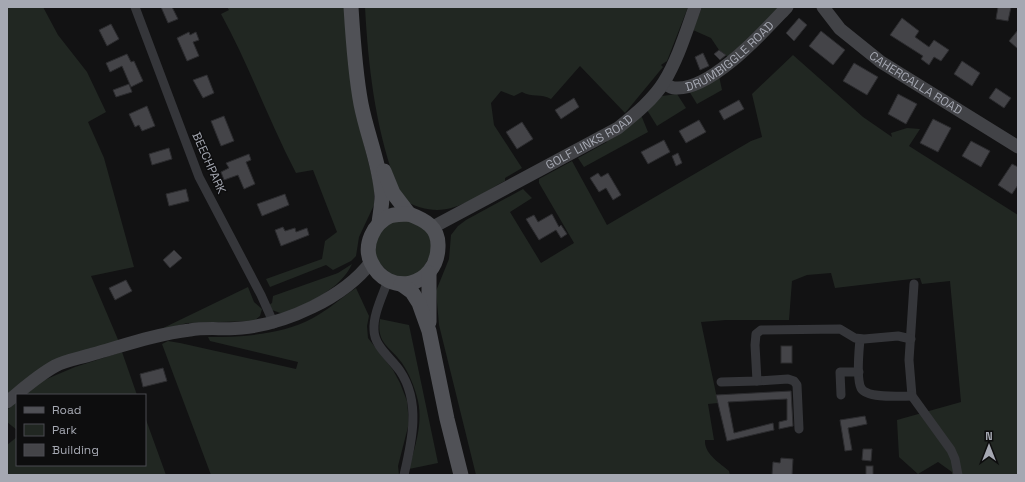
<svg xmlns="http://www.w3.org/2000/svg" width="1025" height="482" viewBox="0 0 1025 482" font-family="'Space Grotesk',sans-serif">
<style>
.green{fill:#212722}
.building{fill:#444448;stroke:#2c2c2f}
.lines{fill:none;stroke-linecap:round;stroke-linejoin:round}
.street{stroke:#35363a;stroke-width:9}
.secondary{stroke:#424347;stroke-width:13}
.primary{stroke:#505156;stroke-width:15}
.labels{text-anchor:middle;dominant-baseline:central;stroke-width:3;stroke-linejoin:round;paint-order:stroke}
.street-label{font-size:12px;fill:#a5a8b2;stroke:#0d0d0e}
</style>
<rect width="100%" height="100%" fill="#121213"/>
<g class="green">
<polygon points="7,7 43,7 58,35 87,72 106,112 88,122 104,158 134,267 91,276 119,342 7,396"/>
<path d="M227,7H345L356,112L374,185V205L359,237L356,256L351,261L333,270L326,265L270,287L266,279L322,259L325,241L337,232L313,170L296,173C269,121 249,65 221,14L229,10Z"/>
<path d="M365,7H688L667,61L661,65L663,67L625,113L580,66L551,99C541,93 532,98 522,92L514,96L501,91L491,103L494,125L522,168L505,178V181L501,183C482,194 459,210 437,210C428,210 411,206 405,200C399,194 397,186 394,178C375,124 368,64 365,7Z"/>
<polygon points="702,7 780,7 728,57 719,50 711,38 693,30"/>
<path d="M793,55L863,117L892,137L891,133L907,128L920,129L909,146L1018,215V475H952V472L938,462L918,474L899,457L897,420L961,402L950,281L922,284L920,278L835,288L831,273L807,275L792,281L789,320H726L701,322L718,403L708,404L714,440H705C704,454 720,463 729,471L730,475H476L439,325L436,291L449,259L451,235L458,226L466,220L523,189L532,198L510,212L541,263L574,243L539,183V179L572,161L607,225L751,141L762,137L752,94Z"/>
<polygon points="719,76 722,90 697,104 689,91"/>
<polygon points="677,94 686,108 657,126 647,110 662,96"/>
<polygon points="641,115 648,132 584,167 578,158 607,142 606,139"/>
<path d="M400,218L423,223L435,245L420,275L396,279L375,259C376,231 375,231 400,218Z"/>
<path d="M352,264C340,290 308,303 283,314L272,310L269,305L272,303L273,296L338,273Z"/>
<polygon points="248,287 254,302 262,309 260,316 254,321 187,323 157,331"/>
<path d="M356,288L369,316L367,326L368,338L393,370L400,383L407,401L409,423L398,466L399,475H211L162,344L168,341L180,343L296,369L298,362L210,341L208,337C243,337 281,335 313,318C328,310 341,298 356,288Z"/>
<path d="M380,319L409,325L438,463L409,469C415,446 424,422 417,397C414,386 409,373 402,363C390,346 376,344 380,319Z"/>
<polygon points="122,352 137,395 25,395 42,381 75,367"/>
<polygon points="17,402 17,430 7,422 7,410"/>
<polygon points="145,417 166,475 7,475 7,445 17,437 17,465 145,465"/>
</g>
<g class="building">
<polygon points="161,7 172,7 178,19 168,23"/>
<polygon points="998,7 1011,7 1008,21 996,19"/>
<polygon points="799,18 807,25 794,41 786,33"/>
<polygon points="902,18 919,31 915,37 929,47 934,40 949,50 941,61 934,57 929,65 921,59 923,56 890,35"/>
<polygon points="111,24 119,39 107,46 99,30"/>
<polygon points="1018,30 1018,49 1009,41"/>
<polygon points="821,31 845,50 833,65 809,46"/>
<polygon points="189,32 190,35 196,32 199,40 193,42 199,56 187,61 177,38"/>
<polygon points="719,50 726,55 720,60 714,54"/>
<polygon points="703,53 709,66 700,70 695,57"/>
<polygon points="127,54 131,62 134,61 143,81 131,87 122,66 110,72 106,63"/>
<polygon points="962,61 980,73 972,86 954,74"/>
<polygon points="854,63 878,77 867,95 843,81"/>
<polygon points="207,75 214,93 203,98 193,80"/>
<polygon points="129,84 132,92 116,97 113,90"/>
<polygon points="996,88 1011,98 1004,108 989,98"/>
<polygon points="898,94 917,104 906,124 888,114"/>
<polygon points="574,98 579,107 561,119 555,110"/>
<polygon points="739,100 744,109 724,120 719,111"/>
<polygon points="147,106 155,126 142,131 139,125 135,127 129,114"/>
<polygon points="224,116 234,141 221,146 211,121"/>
<polygon points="933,119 951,128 938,152 920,143"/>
<polygon points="699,120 706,132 686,143 679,131"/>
<polygon points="522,122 533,139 517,149 506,132"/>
<polygon points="664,140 670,152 648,164 641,152"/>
<polygon points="971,141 990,151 981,167 962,156"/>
<polygon points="169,148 172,159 152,165 149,154"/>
<polygon points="678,153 682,163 676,166 672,156"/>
<polygon points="249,154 251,160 246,162 255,184 244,189 238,175 224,180 221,172 229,168 226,163"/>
<polygon points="1012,164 1018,167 1018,185 1012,194 998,185"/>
<polygon points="598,173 601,177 608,173 621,195 613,200 606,188 599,192 590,178"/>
<polygon points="186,189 189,201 169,206 166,194"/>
<polygon points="285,194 289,205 262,216 257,204"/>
<polygon points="552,214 559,227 561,225 567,234 561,238 556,230 539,240 526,219 534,215 538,222"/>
<polygon points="283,227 285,231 295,228 296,232 307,228 309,235 281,246 275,230"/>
<polygon points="174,250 182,258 170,268 163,260"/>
<polygon points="126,280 132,291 115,300 109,288"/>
<rect x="781" y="346" width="11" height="17"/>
<polygon points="163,368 167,381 143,387 140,374"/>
<polygon points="791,391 793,426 779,429 779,422 787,420 787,399 728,402 734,433 773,423 774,430 727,441 716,395"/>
<polygon points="865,416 867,424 848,428 852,450 845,451 840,420"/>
<polygon points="863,449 872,449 871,461 862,460"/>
<polygon points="781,458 793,459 792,475 772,475 773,462 780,463"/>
<rect x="866" y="466" width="7" height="9"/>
</g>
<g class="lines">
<g class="street">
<polyline points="135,7 199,177 261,295 274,324"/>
<path d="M388,280C383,295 373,314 374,330C374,346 391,358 400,371C421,402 412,441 404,475"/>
<polyline points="914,284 909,360 912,396 951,450 955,459 958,475"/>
<path d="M860,339C859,351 856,378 861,388C867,399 901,396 912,396"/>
<polyline points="757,381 788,379 794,381 797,385 799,429"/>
<polyline points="721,382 757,381 755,345 756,334 761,330 840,329 855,338 864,339 898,336 911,339"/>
<polyline points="841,395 840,372 859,372"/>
</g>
<g class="secondary">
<path id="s1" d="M823,7L840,29L881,62L1018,147"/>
<path id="s2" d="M664,83C667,85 671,88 675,88C711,91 764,31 787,7"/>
<path id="s3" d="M433,227L618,128C634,115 653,100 664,82C678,59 686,32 695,7"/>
<path d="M7,402C23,389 37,376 55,366C66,360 81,358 93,354C125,345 157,334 190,330C207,327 225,330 242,328C285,324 344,298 371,262"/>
</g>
<g class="primary">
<path d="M351,7C353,39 355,72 361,104C367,135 380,164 382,196C382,205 380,214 379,223"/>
<polyline points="384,171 393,193 409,214"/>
<path d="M409,214C425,220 439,227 438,247C437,287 388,298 371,262C363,245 374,223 390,216C396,214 403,214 409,214Z"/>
<polyline points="429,273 429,322"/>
<polyline points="401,284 412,292 419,303 429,331 447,419 461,475"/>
</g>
</g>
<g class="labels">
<g class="street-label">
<text stroke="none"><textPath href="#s2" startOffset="77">DRUMBIGGLE ROAD</textPath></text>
<text stroke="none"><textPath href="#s1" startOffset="121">CAHERCALLA ROAD</textPath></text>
<text stroke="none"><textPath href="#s3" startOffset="178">GOLF LINKS ROAD</textPath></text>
<text transform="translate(209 163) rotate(66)">BEECHPARK</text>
</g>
</g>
<rect width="1025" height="482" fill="none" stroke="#a5a8b2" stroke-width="16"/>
<rect x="16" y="394" width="130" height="72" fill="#0d0d0e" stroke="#4a4b50"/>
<rect x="24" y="407" width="20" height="6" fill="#505156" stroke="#4a4b50"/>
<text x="52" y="414" font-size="12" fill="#a5a8b2">Road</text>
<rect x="24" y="424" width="20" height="12" fill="#212722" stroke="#4a4b50"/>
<text x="52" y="434" font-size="12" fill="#a5a8b2">Park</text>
<rect x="24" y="444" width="20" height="12" fill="#444448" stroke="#4a4b50"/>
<text x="52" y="454" font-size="12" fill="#a5a8b2">Building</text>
<g transform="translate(989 446)" stroke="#0d0d0e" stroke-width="3" paint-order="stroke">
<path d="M0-3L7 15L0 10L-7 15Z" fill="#a5a8b2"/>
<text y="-6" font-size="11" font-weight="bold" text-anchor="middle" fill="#a5a8b2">N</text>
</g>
</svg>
